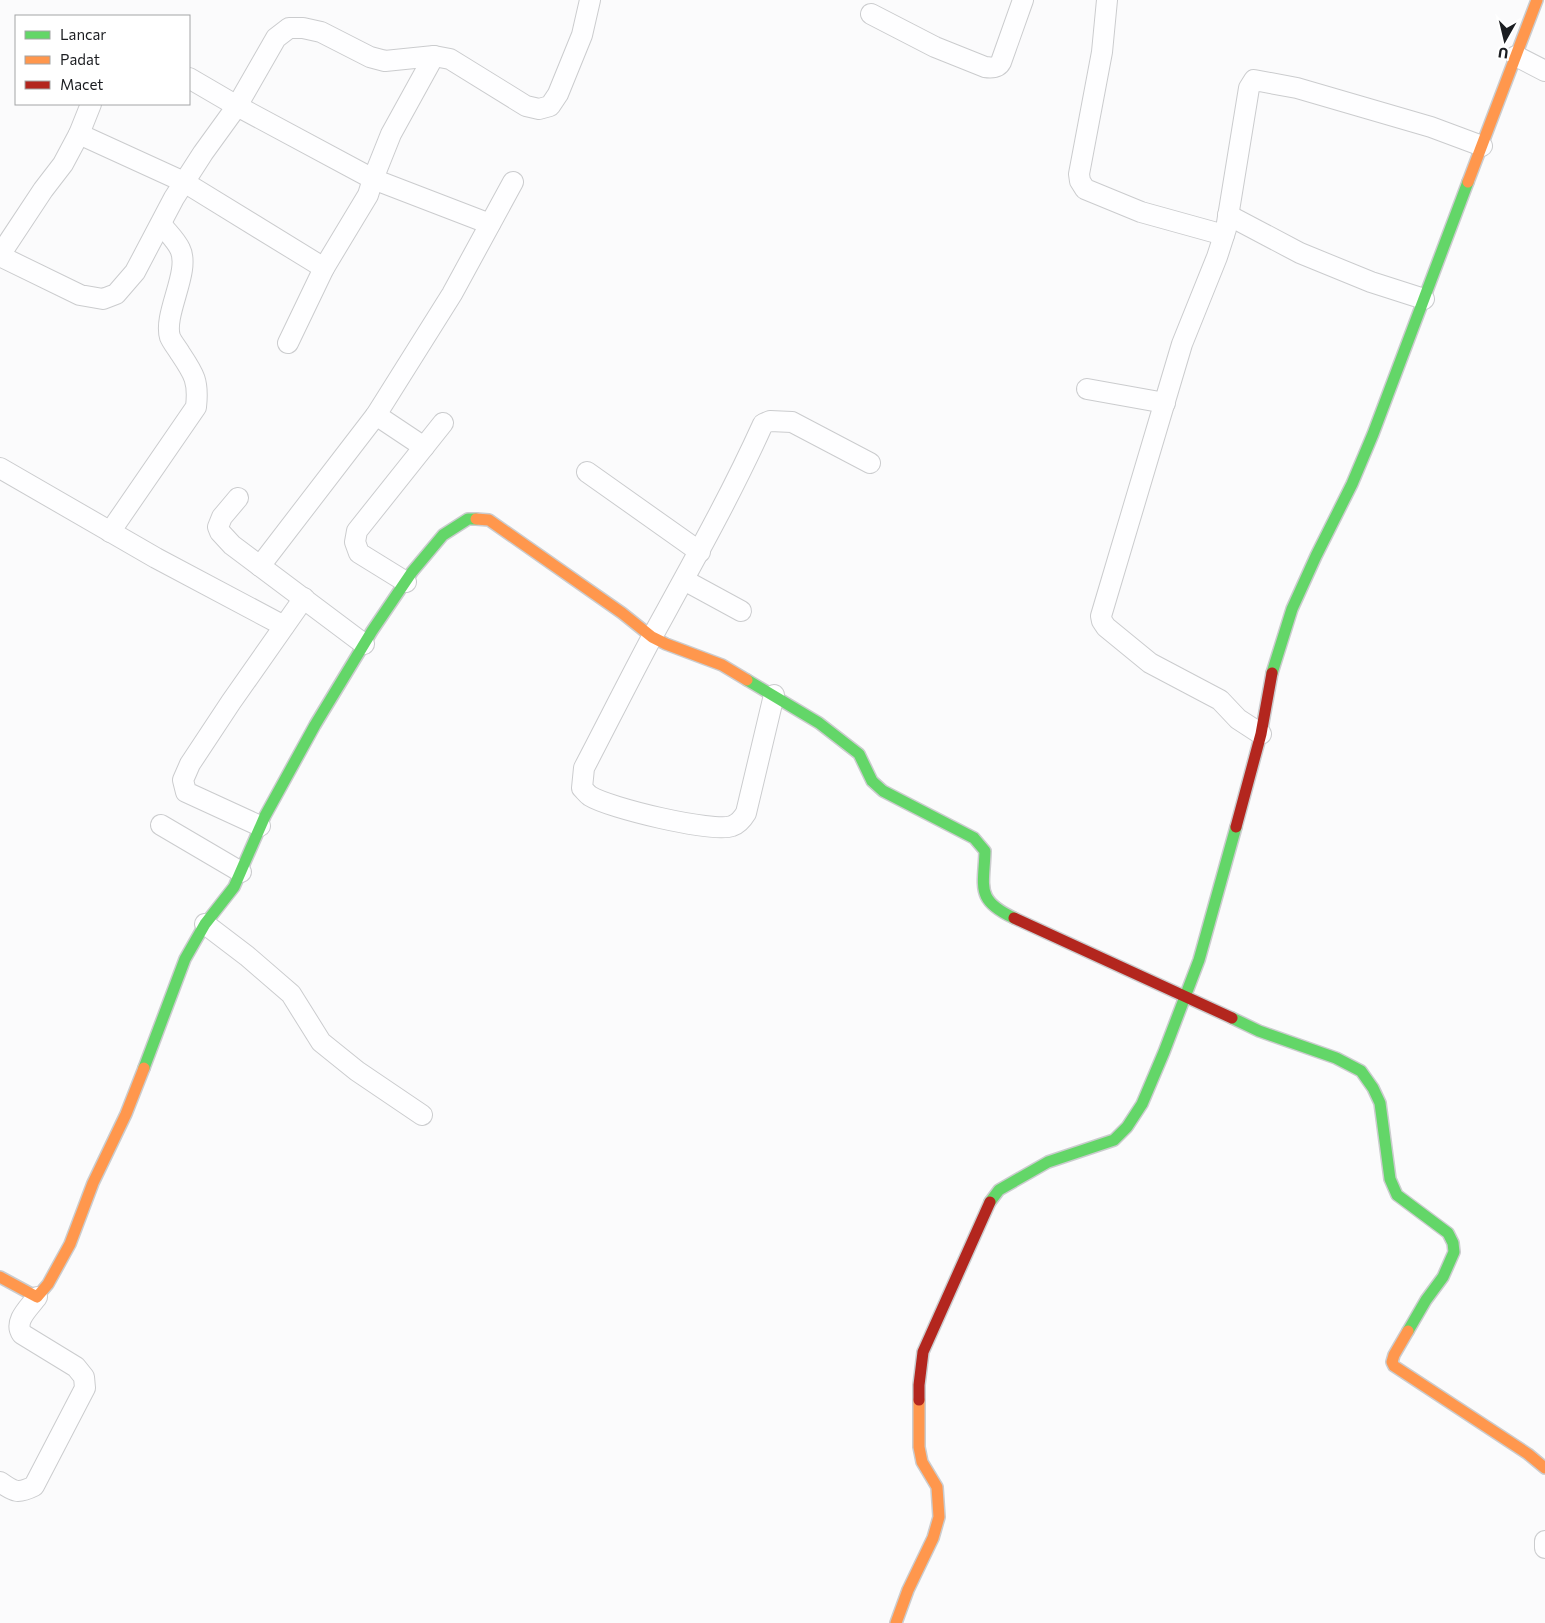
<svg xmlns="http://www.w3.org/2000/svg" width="1545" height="1623" viewBox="0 0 1545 1623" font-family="Commissioner,sans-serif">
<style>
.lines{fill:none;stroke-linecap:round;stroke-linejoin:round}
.street-casing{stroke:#cbccce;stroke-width:22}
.fast-casing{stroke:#cbccce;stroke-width:14}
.slow-casing{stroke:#cbccce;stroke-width:14}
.jam-casing{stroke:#cbccce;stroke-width:14}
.street{stroke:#fefeff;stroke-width:20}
.fast{stroke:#63d668;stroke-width:11}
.slow{stroke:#ff974d;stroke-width:11}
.jam{stroke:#b3261e;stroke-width:11}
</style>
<rect width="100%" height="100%" fill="#fbfbfc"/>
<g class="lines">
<defs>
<g id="street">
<polyline points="1107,0 1102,52 1079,174 1080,181 1085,189 1141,212 1224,235"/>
<path d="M871,14L935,47L985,67C992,68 998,68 1001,62L1023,0"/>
<polyline points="434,56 391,134 373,179 490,224"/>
<polyline points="1516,56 1545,71"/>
<polyline points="189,78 237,106 373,179 368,195 324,268 288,343"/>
<polyline points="79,134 184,182 324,268"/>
<polyline points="1228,215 1300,253 1371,282 1424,299"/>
<polyline points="0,255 43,190 63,164 79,134 91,104"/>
<polyline points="0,256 80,295 103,299 116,294 135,272 174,198 203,153 237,106 276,38 289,28 303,28 321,32 370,57 385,61 434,56 450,59 526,106 539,109 550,106 558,94 582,35 590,0"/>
<polyline points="1087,389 1165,403"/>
<polyline points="376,415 424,447"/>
<polyline points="0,468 156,558 284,626"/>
<polyline points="587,472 700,552"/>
<polyline points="238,498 222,517 218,527 220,532 232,545 364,644"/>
<path d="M110,532L196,407C199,381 194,374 180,353C177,348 172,342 170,337C163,314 191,271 180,249C176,240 167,232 161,224"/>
<polyline points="260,566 376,415 452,294 513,182"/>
<polyline points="684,580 741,611"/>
<polyline points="406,582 359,553 355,542 357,531 443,423"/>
<path d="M774,695L746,813C743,818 738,824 732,826C713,833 609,808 590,796C587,794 585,791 582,788L584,768C607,724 629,680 652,637C691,566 730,497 763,424L770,421L792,422L870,463"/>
<polyline points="1261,734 1238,719 1220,700 1150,663 1106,627 1102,621 1101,616 1182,344 1217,257 1226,229 1249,88 1254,80 1297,88 1431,127 1482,146"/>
<polyline points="161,825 241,872"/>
<polyline points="260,826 186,792 183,780 190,764 231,702 304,598"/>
<polyline points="205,924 247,956 291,994 321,1042 357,1071 422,1115"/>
<path d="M0,1482C14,1492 18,1494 34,1486L85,1388L84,1377L76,1367L22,1334C13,1321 30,1307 37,1297"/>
<polyline points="1545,1541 1545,1548"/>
</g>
<g id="fast">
<polyline points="1272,673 1292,609 1316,556 1352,484 1373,434 1468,182"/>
<path d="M747,680L819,723L859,754L872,781L883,791L974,838L985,851C984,887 975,900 1014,918"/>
<polyline points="1232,1018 1259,1031 1336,1058 1361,1071 1373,1088 1380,1103 1390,1179 1397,1195 1448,1233 1453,1243 1454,1252 1443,1277 1426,1300 1408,1331"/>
<polyline points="144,1068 185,959 205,924 234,887 265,816 315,725 372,631 412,572 443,535 468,519 476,519"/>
<polyline points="990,1202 999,1190 1048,1162 1114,1140 1127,1127 1142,1104 1164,1052 1199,960 1236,827"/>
</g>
<g id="slow">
<polyline points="1468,182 1537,0"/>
<polyline points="476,519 489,520 622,613 652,637 666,644 722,665 747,680"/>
<polyline points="0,1277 37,1297 48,1284 70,1244 93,1183 126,1114 144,1068"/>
<polyline points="1408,1331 1394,1355 1392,1362 1394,1366 1528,1454 1545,1468"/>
<polyline points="896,1623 908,1590 933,1538 939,1517 937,1487 922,1462 919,1447 919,1400"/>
</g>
<g id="jam">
<polyline points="1236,827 1261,734 1272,673"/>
<polyline points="1014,918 1232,1018"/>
<polyline points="919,1400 919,1385 923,1352 990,1202"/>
</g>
</defs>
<use href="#street" class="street-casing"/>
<use href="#fast" class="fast-casing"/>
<use href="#slow" class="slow-casing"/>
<use href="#jam" class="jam-casing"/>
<use href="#street" class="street"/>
<use href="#fast" class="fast"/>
<use href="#slow" class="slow"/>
<use href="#jam" class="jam"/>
</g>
<rect x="15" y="15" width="175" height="90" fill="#ffffff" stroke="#a4a5a6"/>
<rect x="25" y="31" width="25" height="8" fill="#63d668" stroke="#a4a5a6"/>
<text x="60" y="40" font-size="15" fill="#1b1d21">Lancar</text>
<rect x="25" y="56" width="25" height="8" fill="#ff974d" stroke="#a4a5a6"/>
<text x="60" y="65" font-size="15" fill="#1b1d21">Padat</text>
<rect x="25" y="81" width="25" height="8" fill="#b3261e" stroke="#a4a5a6"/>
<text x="60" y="90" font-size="15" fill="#1b1d21">Macet</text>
<g transform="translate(1505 40) rotate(188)" stroke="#ffffff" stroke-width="4" paint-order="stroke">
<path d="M0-4L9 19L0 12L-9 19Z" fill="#1b1d21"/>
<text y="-8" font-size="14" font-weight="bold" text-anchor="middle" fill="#1b1d21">U</text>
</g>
</svg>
